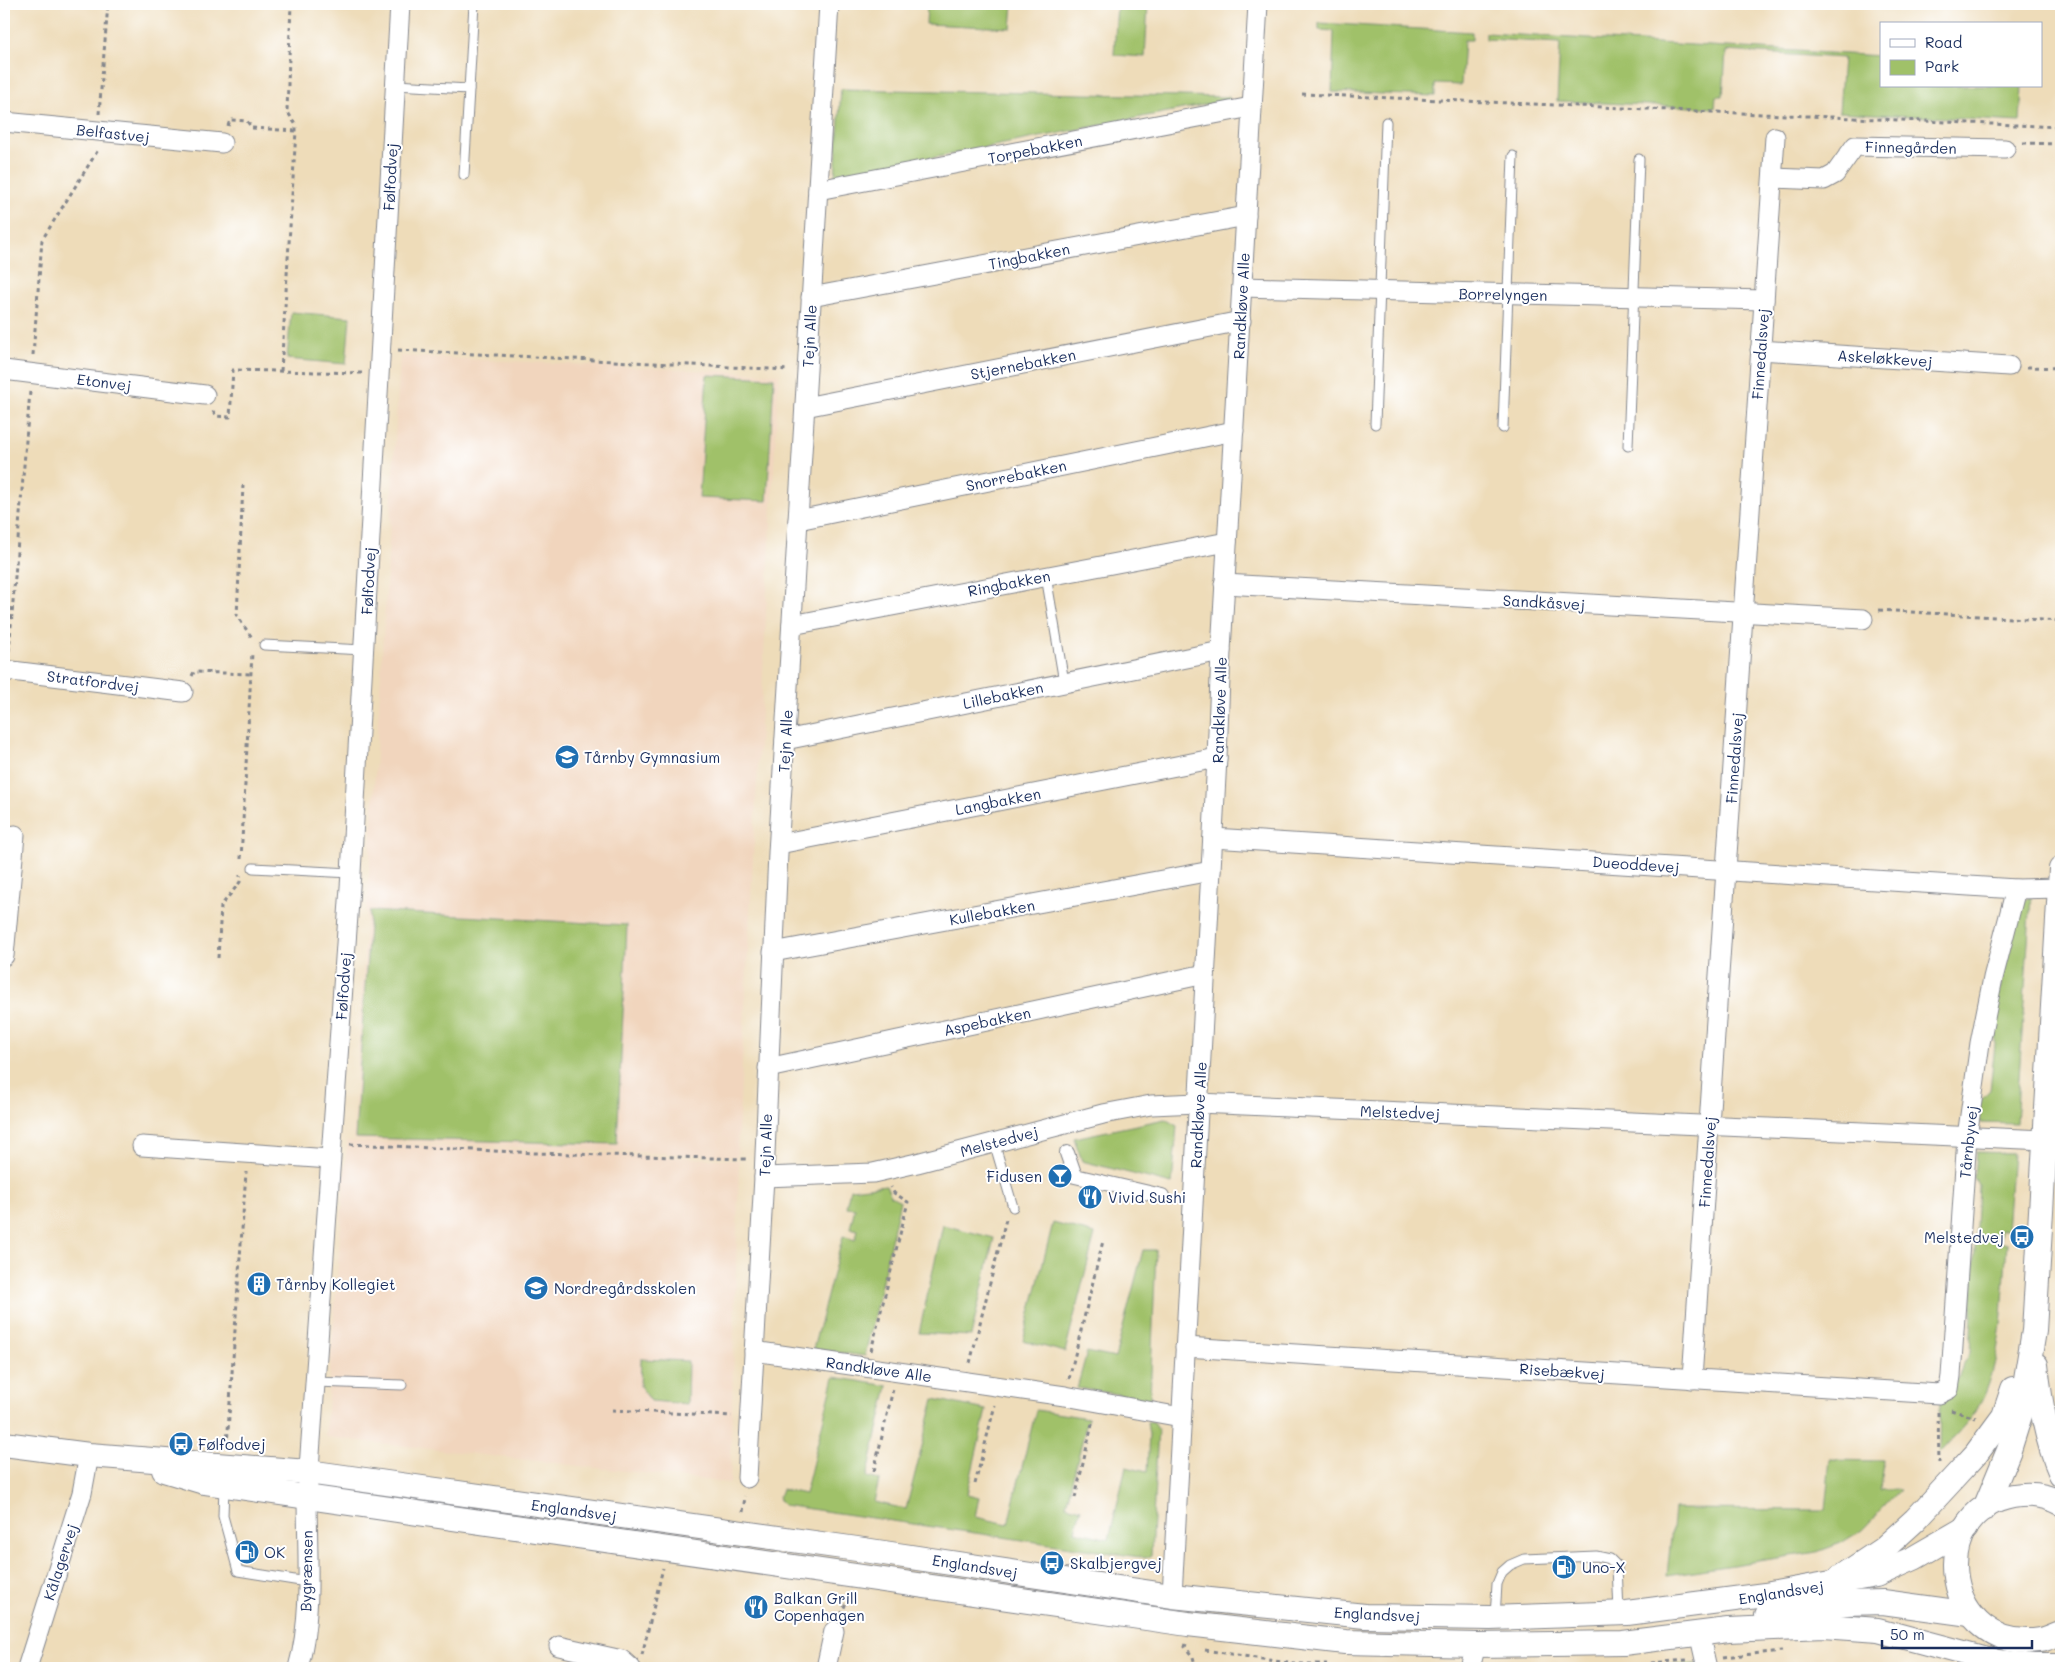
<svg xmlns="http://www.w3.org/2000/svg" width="2065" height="1672" viewBox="0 0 2065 1672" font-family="Mali,sans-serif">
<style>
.built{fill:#f1d5bd}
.green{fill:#a0c169;stroke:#5e7864}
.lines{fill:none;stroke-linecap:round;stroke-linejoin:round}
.service-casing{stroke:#84868c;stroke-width:11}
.pedestrian-casing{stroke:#84868c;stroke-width:16}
.minor-casing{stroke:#84868c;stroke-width:21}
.tertiary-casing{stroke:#84868c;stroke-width:26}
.path{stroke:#84868c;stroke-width:3;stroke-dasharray:4 4;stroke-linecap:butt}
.service{stroke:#fff;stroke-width:9}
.pedestrian{stroke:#fff;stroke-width:14}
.minor{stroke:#fff;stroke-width:19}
.tertiary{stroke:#fff;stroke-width:24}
.labels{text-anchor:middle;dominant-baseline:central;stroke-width:4;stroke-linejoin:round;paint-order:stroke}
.street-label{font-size:15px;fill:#1b2f5e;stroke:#fff}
.poi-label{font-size:15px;fill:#1b2f5e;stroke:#fff;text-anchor:start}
</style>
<rect width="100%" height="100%" fill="#fff"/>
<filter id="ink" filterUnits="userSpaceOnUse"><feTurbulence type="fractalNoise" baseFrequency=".02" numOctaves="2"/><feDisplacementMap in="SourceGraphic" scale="10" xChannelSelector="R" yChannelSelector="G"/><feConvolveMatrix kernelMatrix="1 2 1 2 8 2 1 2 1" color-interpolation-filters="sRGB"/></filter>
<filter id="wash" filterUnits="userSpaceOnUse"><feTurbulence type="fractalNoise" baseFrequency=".0096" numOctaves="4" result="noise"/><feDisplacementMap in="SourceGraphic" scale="20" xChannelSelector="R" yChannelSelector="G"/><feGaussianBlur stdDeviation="1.12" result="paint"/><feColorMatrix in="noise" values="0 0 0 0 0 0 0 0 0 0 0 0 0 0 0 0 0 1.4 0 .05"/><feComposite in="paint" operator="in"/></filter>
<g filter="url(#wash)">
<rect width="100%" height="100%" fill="#eedcb9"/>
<g class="built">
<polygon points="400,356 779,374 737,1157 353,1140"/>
<polygon points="347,1141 739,1160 730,1483 325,1437"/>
</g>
<g class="green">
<polygon points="927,4 1013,4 1011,28 926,24"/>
<polygon points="1117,4 1148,4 1145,57 1114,55"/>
<polygon points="1319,23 1472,32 1472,40 1464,40 1461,85 1435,84 1435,96 1332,92 1334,31 1319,30"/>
<polygon points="1486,33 1881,56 1881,86 2022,86 2020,122 1839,112 1843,58 1726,51 1723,96 1716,96 1715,108 1557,101 1560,43 1486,39"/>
<polygon points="841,89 1229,97 1229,100 835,177"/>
<polygon points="291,312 350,317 346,364 287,359"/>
<polygon points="707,375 774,378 767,501 699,498"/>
<path d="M2031,897L2016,1123L1980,1122C1975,1107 1979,1100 1990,1090L1996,1036H1989L2021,901Z"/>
<polygon points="370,911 627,925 617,1144 355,1138"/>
<polygon points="1165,1119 1177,1126 1172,1184 1082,1161 1074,1138"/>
<path d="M1976,1152L2013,1153L2007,1229H2001L2000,1243H2007C2003,1292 2003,1369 1977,1409C1966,1425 1952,1439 1939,1453L1940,1400L1959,1377L1963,1364L1970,1353L1978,1185L1974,1177Z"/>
<polygon points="886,1185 891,1196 900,1201 865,1356 813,1349 843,1236 855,1240 858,1230 850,1228 855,1208 846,1207 850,1189"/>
<polygon points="1053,1223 1095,1234 1065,1352 1023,1341"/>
<polygon points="943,1225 994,1238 971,1336 919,1333"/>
<polygon points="1143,1250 1156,1250 1150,1399 1077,1388 1087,1352 1115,1358"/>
<polygon points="2061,1316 2061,1419 2057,1396"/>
<polygon points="641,1359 688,1361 687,1404 651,1401 640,1386"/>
<polygon points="834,1377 888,1386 867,1477 879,1480 874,1502 906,1509 934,1399 986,1410 967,1494 979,1497 975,1517 1008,1524 1036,1410 1088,1418 1066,1505 1081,1509 1075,1531 1109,1539 1126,1467 1147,1472 1149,1435 1147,1422 1154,1423 1158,1429 1151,1555 1146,1558 783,1505 778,1499 782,1489 805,1494"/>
<polygon points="1830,1460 1883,1461 1880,1490 1900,1490 1862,1530 1841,1543 1817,1552 1667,1575 1674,1509 1825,1510"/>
<polygon points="1696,1664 1696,1668 1557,1668"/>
</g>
</g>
<g filter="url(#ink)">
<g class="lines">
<defs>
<g id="service">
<polyline points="395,85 469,89"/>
<polyline points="464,175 474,4"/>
<polyline points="1375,424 1386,122"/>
<polyline points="1503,428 1513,156"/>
<polyline points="1628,446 1639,159"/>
<polyline points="1046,576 1064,682"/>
<polyline points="264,645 364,650"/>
<polyline points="253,868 351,873"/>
<polyline points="994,1142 1013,1207"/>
<polyline points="315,1382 402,1385"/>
<polyline points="224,1486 223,1516 238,1571 307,1582"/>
<polyline points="1495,1617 1497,1584 1502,1572 1510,1565 1524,1559 1596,1556 1610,1559 1617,1566 1619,1612"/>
</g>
<polyline id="pedestrian" points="1067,1153 1075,1176 1162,1196"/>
<g id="minor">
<polyline points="4,122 222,143"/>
<polyline points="1773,178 1824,180 1835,174 1855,146 2005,149"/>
<polyline points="818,190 1251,107"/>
<polyline points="1242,287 1764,300"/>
<polyline points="811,297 1246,216"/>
<polyline points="1760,350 2009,366"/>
<polyline points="4,370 205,395"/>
<polyline points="805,407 1241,321"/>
<polyline points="798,520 1234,431"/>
<polyline points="1224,584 1863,619"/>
<polyline points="792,625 1227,542"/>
<polyline points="4,670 183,692"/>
<polyline points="785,740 1221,651"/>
<polyline points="1213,838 2016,889 2061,888"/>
<polyline points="779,844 1217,758"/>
<polyline points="773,952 1211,871"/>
<polyline points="4,956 15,835"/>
<polyline points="768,1068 1205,974"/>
<polyline points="142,1146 330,1159"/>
<polyline points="764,1177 873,1173 917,1163 1103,1114 1151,1105 1198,1103 2044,1140"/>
<polyline points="1185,1347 1939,1394 1949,1389 1951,1376 1967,1137 1980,1043 1993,978 2016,889"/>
<polyline points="754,1351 1065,1396 1181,1417"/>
<polyline points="1692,1379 1775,137"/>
<polyline points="747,1478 764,1177 778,853 829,4"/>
<polyline points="1172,1596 1217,758 1221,651 1258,4"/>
<polyline points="1699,1633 1707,1668"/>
<polyline points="559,1646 622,1660 631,1668"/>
<polyline points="27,1668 82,1493 89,1455"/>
<path d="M298,1668C313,1616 307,1552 307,1497L351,873L400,4"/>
<polyline points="826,1668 834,1631"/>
<polyline points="1470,1668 1476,1645"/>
</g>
<g id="tertiary">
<path d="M2036,1365C2040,1402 2046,1440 2061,1474"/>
<polyline points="4,1444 89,1455 308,1472 857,1549 1172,1596 1365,1616 1490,1618 1627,1613 1765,1595 1876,1575 1914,1558 1966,1528"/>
<polyline points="164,1470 204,1482 307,1497 1188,1624 1345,1642 1476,1645 1623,1643 1728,1630 1823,1626 1878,1630 1998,1662 2033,1666 2061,1666"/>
<path d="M2061,1503C2046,1495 2030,1493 2013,1496C1921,1513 1945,1654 2040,1640C2047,1639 2054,1635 2061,1633"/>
<polyline points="1985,1508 2009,1450 2020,1415 2034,1331 2061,869"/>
<polyline points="1841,1577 1883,1549 1915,1520 1953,1479 1976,1454 2004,1416 2013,1389"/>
<polyline points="1767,1615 1846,1603 1883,1602 1970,1614"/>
</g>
</defs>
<use href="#service" class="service-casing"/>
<use href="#pedestrian" class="pedestrian-casing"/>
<use href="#minor" class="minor-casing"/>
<use href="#tertiary" class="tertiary-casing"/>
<g class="path">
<polyline points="1302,94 2061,127"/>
<polyline points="99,114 108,4"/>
<polyline points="228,126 230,120 247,121 252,128 296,131"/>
<polyline points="2023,143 2061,144"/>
<polyline points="398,350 789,370"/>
<polyline points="33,355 42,240 98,150"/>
<polyline points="2027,367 2061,368"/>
<polyline points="281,371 296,131 296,125 287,111 291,4"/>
<polyline points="213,411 216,416 230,417 233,370 362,373"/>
<polyline points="243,485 237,616 253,639"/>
<polyline points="1879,610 2061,621"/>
<polyline points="9,651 30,391"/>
<polyline points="192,676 194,672 251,674"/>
<polyline points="4,707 6,687"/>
<polyline points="241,859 252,653"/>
<polyline points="218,958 221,906 240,882 240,875"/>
<polyline points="350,1144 536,1153 746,1159"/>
<polyline points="871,1351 908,1202 894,1193 891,1187"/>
<polyline points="970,1363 1006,1219"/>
<polyline points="1069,1379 1103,1241"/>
<polyline points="612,1410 732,1416"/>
<polyline points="1951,1410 1976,1418"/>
<polyline points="1938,1412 1939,1463"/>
<polyline points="227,1445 246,1172"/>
<polyline points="874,1471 893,1389"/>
<polyline points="975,1484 995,1405"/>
<polyline points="1075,1498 1093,1420"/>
<polyline points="743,1512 745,1496"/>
<polyline points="841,1615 849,1595"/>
<polyline points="1186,1644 1185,1647 1193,1657 1196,1668"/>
<polyline points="1205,1650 1294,1664 1327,1664"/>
<polyline points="642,1655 663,1568"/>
<polyline points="1723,1657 1782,1651"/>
<polyline points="1651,1663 1687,1660"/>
</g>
<use href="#service" class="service"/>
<use href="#pedestrian" class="pedestrian"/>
<use href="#minor" class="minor"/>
<use href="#tertiary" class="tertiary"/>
</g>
</g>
<defs>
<symbol id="school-disc" viewBox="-11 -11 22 22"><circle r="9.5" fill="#1f6fb2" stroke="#fff"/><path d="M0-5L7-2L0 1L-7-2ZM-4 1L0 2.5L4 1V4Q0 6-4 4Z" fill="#fff"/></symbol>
<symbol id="bar-disc" viewBox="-11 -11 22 22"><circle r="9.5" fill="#1f6fb2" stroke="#fff"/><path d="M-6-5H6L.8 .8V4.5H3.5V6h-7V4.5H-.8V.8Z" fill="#fff"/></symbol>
<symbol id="restaurant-disc" viewBox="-11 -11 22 22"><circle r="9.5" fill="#1f6fb2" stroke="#fff"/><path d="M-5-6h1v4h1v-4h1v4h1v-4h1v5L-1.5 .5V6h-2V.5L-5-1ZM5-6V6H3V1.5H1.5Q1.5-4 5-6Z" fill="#fff"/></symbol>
<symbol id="bus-disc" viewBox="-11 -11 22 22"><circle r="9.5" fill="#1f6fb2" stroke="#fff"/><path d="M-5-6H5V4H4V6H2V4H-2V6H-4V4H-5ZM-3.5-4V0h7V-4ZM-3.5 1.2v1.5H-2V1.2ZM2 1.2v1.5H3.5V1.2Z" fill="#fff"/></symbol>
<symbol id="building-disc" viewBox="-11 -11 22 22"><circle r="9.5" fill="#1f6fb2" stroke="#fff"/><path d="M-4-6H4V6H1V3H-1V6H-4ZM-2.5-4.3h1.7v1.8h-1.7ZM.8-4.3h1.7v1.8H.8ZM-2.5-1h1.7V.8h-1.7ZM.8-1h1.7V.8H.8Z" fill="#fff"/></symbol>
<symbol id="fuel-disc" viewBox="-11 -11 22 22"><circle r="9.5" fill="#1f6fb2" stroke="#fff"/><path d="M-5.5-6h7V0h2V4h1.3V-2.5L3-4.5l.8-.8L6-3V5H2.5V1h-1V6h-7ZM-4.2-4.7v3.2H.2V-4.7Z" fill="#fff"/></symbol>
</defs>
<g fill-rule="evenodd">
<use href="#school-disc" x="553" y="743" width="28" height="28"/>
<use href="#bar-disc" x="1046" y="1162" width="28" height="28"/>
<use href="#restaurant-disc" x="1076" y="1183" width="28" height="28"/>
<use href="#bus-disc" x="2008" y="1223" width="28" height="28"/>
<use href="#building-disc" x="245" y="1270" width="28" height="28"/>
<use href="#school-disc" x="522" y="1274" width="28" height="28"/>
<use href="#bus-disc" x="167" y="1430" width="28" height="28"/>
<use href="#fuel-disc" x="233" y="1538" width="28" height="28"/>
<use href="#bus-disc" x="1038" y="1549" width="28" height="28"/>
<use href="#fuel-disc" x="1550" y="1553" width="28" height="28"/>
<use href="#restaurant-disc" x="742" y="1593" width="28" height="28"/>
</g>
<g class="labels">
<g class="street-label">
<text transform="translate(113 133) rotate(6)">Belfastvej</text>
<text transform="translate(1911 147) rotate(1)">Finnegården</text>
<text transform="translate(1035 149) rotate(-11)">Torpebakken</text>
<text transform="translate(390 177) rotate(-87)">Følfodvej</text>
<text transform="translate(1029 256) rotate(-11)">Tingbakken</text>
<text transform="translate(1503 294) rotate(1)">Borrelyngen</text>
<text transform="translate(1241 306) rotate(-87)">Randkløve Alle</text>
<text transform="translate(809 336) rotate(-87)">Tejn Alle</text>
<text transform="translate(1760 354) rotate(-86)">Finnedalsvej</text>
<text transform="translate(1885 358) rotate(4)">Askeløkkevej</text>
<text transform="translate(1023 364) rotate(-11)">Stjernebakken</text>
<text transform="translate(104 382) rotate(7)">Etonvej</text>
<text transform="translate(1016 475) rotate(-12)">Snorrebakken</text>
<text transform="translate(368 581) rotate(-87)">Følfodvej</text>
<text transform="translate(1009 583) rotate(-11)">Ringbakken</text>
<text transform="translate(1544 602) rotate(3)">Sandkåsvej</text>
<text transform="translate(93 681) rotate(7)">Stratfordvej</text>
<text transform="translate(1003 695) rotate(-12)">Lillebakken</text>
<text transform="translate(1219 710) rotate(-88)">Randkløve Alle</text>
<text transform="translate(785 741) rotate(-87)">Tejn Alle</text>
<text transform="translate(1734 758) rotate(-86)">Finnedalsvej</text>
<text transform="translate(998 801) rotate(-11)">Langbakken</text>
<text transform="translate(1636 864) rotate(4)">Dueoddevej</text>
<text transform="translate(992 912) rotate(-10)">Kullebakken</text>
<text transform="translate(343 986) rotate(-86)">Følfodvej</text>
<text transform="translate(987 1021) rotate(-12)">Aspebakken</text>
<text transform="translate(1400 1112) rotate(2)">Melstedvej</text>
<text transform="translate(1198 1115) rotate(-87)">Randkløve Alle</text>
<text transform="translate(999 1141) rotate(-15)">Melstedvej</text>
<text transform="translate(1968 1142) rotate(-84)">Tårnbyvej</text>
<text transform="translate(765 1145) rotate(-88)">Tejn Alle</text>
<text transform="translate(1707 1162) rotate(-86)">Finnedalsvej</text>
<text transform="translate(879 1369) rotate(8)">Randkløve Alle</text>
<text transform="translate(1562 1371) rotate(4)">Risebækvej</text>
<text transform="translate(574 1510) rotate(8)">Englandsvej</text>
<text transform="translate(60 1562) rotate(-72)">Kålagervej</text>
<text transform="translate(975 1566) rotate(9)">Englandsvej</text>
<text transform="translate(306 1571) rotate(-89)">Bygrænsen</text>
<text transform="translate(1781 1592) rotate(-9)">Englandsvej</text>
<text transform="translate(1377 1614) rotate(3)">Englandsvej</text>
</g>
<g class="poi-label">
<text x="584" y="757">Tårnby Gymnasium</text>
<text x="1042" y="1176" text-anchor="end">Fidusen</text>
<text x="1108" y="1197">Vivid Sushi</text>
<text x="2004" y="1237" text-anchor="end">Melstedvej</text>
<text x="276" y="1284">Tårnby Kollegiet</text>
<text x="554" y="1288">Nordregårdsskolen</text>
<text x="198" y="1444">Følfodvej</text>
<text x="264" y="1552">OK</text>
<text x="1070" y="1563">Skalbjergvej</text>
<text x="1582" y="1567">Uno-X</text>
<text x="774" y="1598">Balkan Grill<tspan x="774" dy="17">Copenhagen</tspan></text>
</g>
</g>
<rect width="2065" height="1672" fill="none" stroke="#fff" stroke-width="20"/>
<rect x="1880" y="22" width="162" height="65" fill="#ffffff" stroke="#a4acbf"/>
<rect x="1890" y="39" width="25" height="8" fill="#ffffff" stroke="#a4acbf"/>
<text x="1925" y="48" font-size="15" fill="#1b2f5e">Road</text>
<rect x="1890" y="60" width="25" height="15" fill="#a0c169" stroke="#a4acbf"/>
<text x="1925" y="72" font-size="15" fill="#1b2f5e">Park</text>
<path d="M1882 1640v8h150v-8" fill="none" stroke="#1b2f5e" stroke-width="2.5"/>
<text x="1890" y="1640" font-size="15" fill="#1b2f5e" stroke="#ffffff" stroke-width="4" paint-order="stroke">50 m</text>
</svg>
